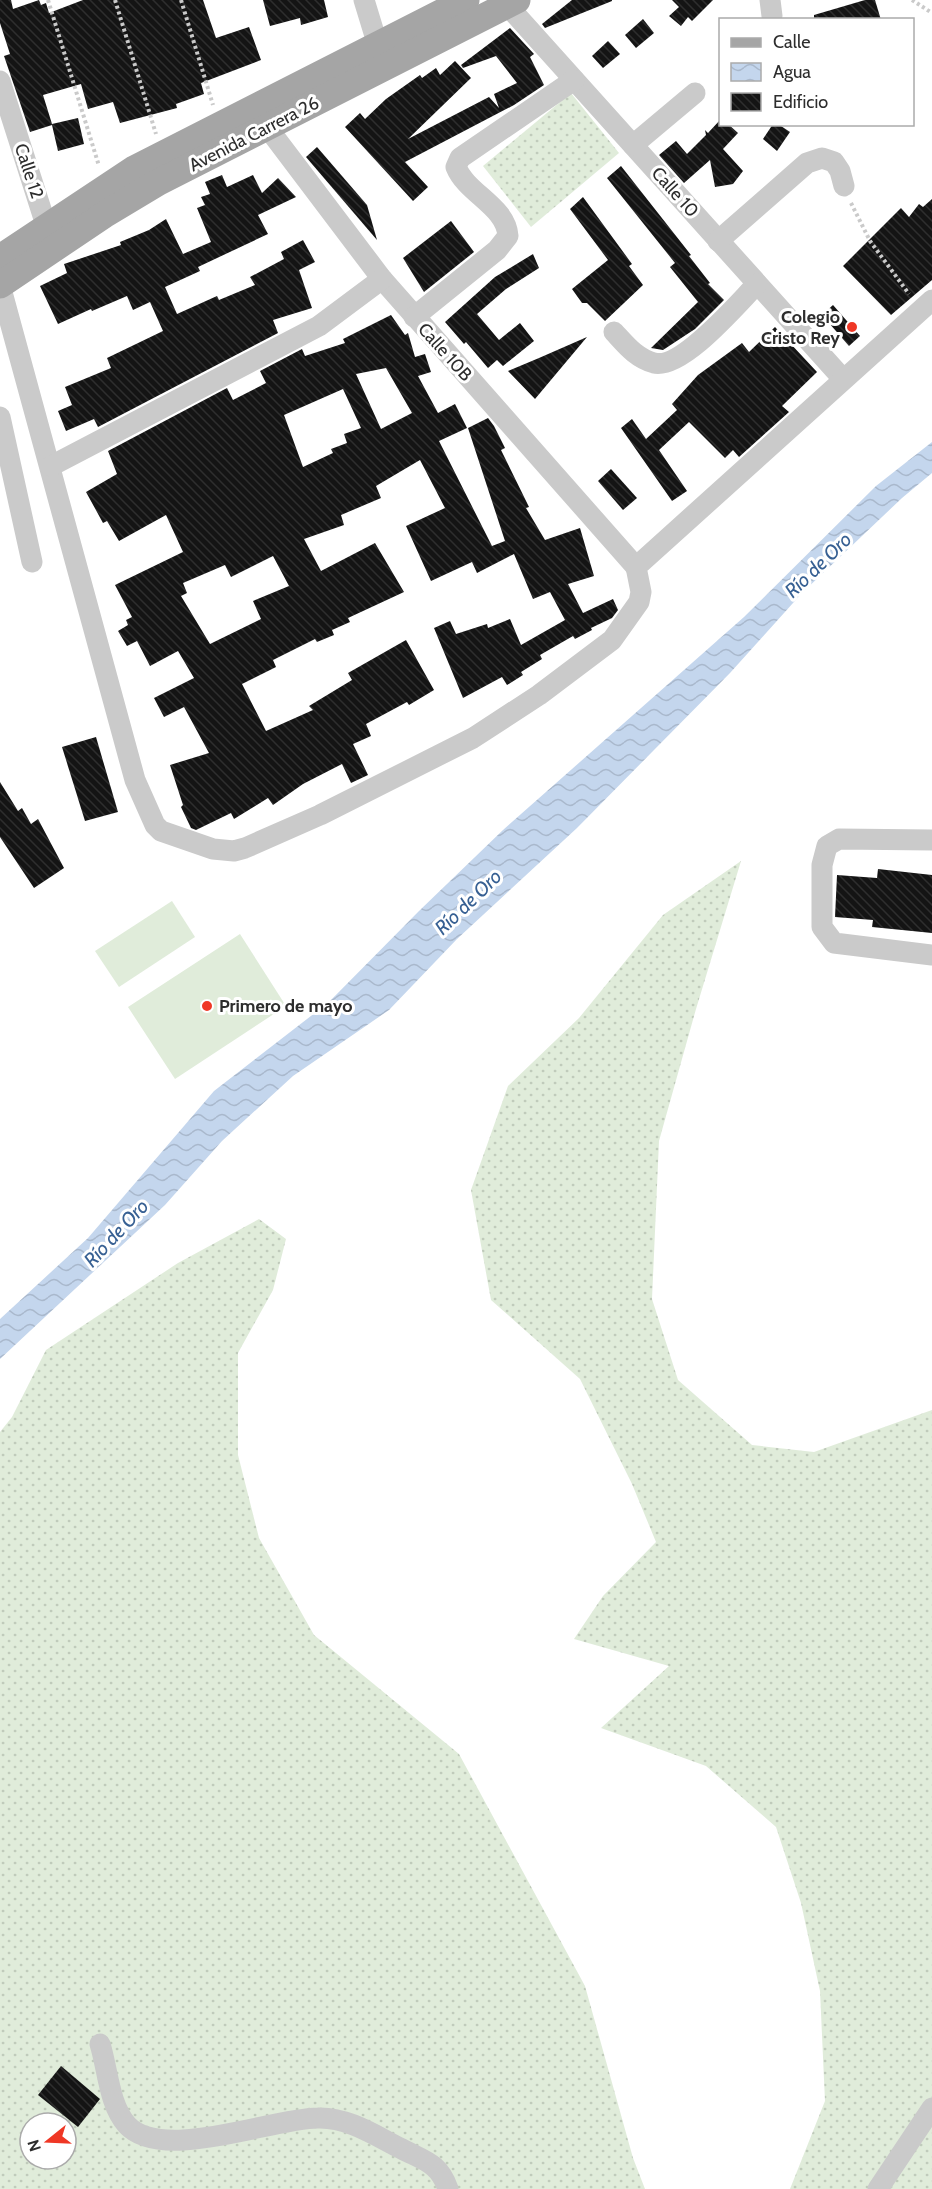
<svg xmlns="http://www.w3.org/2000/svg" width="932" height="2189" viewBox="0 0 932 2189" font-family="Cabin,sans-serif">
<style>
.grass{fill:url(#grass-dots);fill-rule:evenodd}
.garden{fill:#e0ecda}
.water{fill:url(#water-waves)}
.building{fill:url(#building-back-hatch);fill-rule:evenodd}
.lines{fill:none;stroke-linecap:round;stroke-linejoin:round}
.path{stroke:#cacaca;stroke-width:4;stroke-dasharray:3 3;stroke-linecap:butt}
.minor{stroke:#cacaca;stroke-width:21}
.major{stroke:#a5a5a5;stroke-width:27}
.poi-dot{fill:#ef3725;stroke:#fff;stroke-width:2}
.labels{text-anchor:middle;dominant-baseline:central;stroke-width:6;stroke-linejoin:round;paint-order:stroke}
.street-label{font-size:18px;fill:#2d2d2d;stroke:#fff}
.poi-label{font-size:18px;font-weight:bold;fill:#2d2d2d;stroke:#fff;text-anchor:end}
.water-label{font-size:20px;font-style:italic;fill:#376093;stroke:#fff}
</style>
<defs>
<pattern id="grass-dots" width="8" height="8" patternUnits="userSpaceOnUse" patternTransform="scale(1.5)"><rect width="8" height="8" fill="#e0ecda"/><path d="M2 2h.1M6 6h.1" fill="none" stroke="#c0cbbb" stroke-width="1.8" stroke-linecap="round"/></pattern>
<pattern id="water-waves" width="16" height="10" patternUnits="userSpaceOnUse" patternTransform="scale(1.5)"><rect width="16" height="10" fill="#c4d6ed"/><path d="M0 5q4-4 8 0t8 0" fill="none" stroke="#a9b8cc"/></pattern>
<pattern id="building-back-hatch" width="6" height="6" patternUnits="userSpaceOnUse" patternTransform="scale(1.5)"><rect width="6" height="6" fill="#141414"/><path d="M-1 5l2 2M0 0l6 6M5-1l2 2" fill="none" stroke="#2e2e2e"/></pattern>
</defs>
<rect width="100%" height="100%" fill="#fff"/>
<g class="grass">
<polygon points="571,93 619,153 531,227 483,166"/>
<polygon points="741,861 696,1009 659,1141 652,1299 678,1380 752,1445 814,1452 932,1410 932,2189 790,2189 825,2101 820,1991 801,1903 776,1827 706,1766 601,1728 669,1666 574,1639 603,1596 656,1542 632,1484 580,1379 491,1300 471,1190 508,1086 579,1018 663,915"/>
<path d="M259,1219L286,1239L273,1290L238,1353V1455L259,1538L314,1635L459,1754L585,1986L633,2158L645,2189H0V1432L12,1417L46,1350L178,1263ZM30,2123H66V2159H30Z"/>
</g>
<g class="garden">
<polygon points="172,901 195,937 119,987 95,951"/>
<polygon points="240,934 286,1006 175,1079 128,1007"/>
</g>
<polygon class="water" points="932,442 932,473 902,498 802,593 730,673 577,828 457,939 389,1010 293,1076 222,1141 165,1205 0,1359 0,1319 88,1238 214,1091 329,1002 419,911 503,830 744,617 876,486"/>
<g class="building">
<polygon points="0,0 11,0 13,9 39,0 41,5 46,3 49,13 83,0 203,0 216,38 249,27 261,60 201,83 204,94 176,104 177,108 120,123 113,102 88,109 81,84 43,95 52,124 78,118 84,144 58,151 52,125 30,132 4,56 10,54 0,23"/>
<polygon points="263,0 324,0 328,17 301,25 300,18 270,26"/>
<polygon points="572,0 612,0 612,1 545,28 542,24"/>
<polygon points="672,0 713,0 692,21 688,17 681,26 669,16 679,7"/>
<polygon points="865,0 875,0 881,20 814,20 814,15"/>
<polygon points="643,19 654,33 636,48 625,35"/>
<polygon points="510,28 534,54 530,57 544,85 514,105 405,162 428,187 413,201 345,127 360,113 365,119 386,99 420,75 422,78 436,68 440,75 455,61 471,78 408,139 489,97 499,108 494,94 517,83 496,56 463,68 461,65"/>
<polygon points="608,41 620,54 603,68 592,56"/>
<polygon points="720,120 720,124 728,124 738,133 723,149 743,171 733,184 715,187 710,160 684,183 659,155 676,141 687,154 706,135 705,130 708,133"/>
<polygon points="773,124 778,124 790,132 777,151 763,139"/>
<polygon points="317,147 367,205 377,240 306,157"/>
<polygon points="621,166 691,255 689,256 710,283 708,284 724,300 695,329 663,350 651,348 698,302 670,267 675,263 607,178"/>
<polygon points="222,175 227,187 253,175 262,193 278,178 296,197 258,215 268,234 198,267 200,271 165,287 177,314 217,296 219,300 255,285 250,277 284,259 281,252 303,240 315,262 299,270 312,308 273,320 278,333 98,427 94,419 66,431 58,411 72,405 65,387 111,368 107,358 163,331 150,302 133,310 127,296 92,311 91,309 58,324 40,286 67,273 64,264 121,245 120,242 149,230 166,219 183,254 211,242 197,208 205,205 201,197 210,194 205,182"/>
<polygon points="583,197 632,264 629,266 643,285 605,321 587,303 582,303 572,289 608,260 570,209"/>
<polygon points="932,199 932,280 891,315 843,266 901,208 909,217 919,204 923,207"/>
<polygon points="451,221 474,252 424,292 403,258"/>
<polygon points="533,254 539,268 506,289 477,314 499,340 520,323 534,341 503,366 497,360 488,368 466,342 464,344 445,322 495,277"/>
<polygon points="833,305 860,336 849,346 822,315"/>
<path d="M391,315L405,335L408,333L415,357L425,354L431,372L418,376L438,413L455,404L467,428L439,441L492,546L505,541L468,428L488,418L494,426L505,448L501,450L529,507L526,508L545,540L580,528L594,576L568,584L583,613L613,599L618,610L612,618L591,628L592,630L575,639L573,636L540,655L542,659L521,672L523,675L507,685L502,677L463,698L434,628L450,621L456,634L487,624L488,628L510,619L521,645L565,620L550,592L533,599L514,554L477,573L472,562L431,581L406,526L445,508L420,460L376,486L381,498L341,515L344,525L304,539L321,571L375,543L404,592L348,618L350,622L332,630L334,635L317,642L315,639L273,660L276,667L242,684L266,731L313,710L309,706L352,680L348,673L406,640L434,690L409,705L407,702L366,724L371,736L353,744L368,775L351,783L342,764L303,784L273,805L268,798L234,819L231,813L196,830L191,828L181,807L183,805L170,765L209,753L184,707L164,717L154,698L194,678L178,651L150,666L137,641L127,646L118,631L128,625L126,620L132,617L115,585L183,552L166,515L119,541L107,521L103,523L86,492L117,474L108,451L227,388L233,400L266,383L260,371L302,349L305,356L345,343L343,339ZM386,368L412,413L381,429L356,374ZM343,389L361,428L344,434L347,443L331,449L333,453L303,467L284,415ZM273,556L289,586L253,601L261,619L210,644L181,596L187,593L183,583L225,565L231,577Z"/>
<polygon points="775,327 817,372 782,406 789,412 739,457 733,450 725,458 689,422 659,450 687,491 672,501 621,428 632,419 646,439 677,410 672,404 698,375 742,343 749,352"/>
<polygon points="587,337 535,399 508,371 539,358"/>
<polygon points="611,469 637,498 623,510 598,481"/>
<polygon points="96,737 118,812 85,821 62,747"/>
<polygon points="0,782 18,811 22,808 31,824 38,819 64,868 34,888 0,837"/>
<polygon points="878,869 932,875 932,933 872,927 873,920 835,917 837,875 877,878"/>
<polygon points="61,2066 100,2099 78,2127 38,2095"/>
</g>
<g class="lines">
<g class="path">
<polyline points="48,0 99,166"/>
<polyline points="115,0 156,134"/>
<polyline points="181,0 213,105"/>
<polyline points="912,0 932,13"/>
<polyline points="851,203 870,241 909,294"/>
</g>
<g class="minor">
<polyline points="364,0 382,59"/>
<polyline points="770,0 772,16"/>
<polyline points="507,5 843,379"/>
<polyline points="0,81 46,225"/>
<polyline points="267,127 382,279 636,567"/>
<polyline points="633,145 695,93"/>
<polyline points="718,241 807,163 822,158 834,162 840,171 844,186"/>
<polyline points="0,285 135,780 155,825 161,831 213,849 234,851 245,848 320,815 473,738 539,695 612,640 639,602 641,592 636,567 932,300"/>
<path d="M414,317L497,250L508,236C506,206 467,194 456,167L460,158L574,80"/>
<path d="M614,332C626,345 636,358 654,363C682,370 738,303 757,284"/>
<polyline points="0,417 32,562"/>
<polyline points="51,466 319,326 382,279"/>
<polyline points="932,840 839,839 827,846 822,865 822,927 834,943 932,955"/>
<path d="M100,2044C108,2070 109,2105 127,2125C162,2163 272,2118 318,2118C348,2117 376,2136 402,2149C425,2161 439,2163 448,2189"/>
<polyline points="878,2189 932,2108"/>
</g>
<g class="major">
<polyline points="0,258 134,169 466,0"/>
<polyline points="0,285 104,215 159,182 517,0"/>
</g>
</g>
<g class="poi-dot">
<circle cx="852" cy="327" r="6"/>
<circle cx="207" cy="1006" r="6"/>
</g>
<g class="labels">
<g class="street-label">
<text transform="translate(254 134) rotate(-27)">Avenida Carrera 26</text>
<text transform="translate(29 171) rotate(72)">Calle 12</text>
<text transform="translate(675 192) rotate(48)">Calle 10</text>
<text transform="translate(445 352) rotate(48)">Calle 10B</text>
</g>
<g class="poi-label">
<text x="840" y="317">Colegio<tspan x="840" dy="21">Cristo Rey</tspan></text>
<text x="219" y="1006" text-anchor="start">Primero de mayo</text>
</g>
<g class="water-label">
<text transform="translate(818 565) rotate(-44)">Río de Oro</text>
<text transform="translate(468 902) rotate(-44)">Río de Oro</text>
<text transform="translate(116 1233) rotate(-47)">Río de Oro</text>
</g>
</g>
<rect x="719" y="18" width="195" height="108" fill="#ffffff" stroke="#ababab" stroke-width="1.5"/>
<rect x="731" y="38" width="30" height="9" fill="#a5a5a5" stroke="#ababab" stroke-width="1.5"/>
<text x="773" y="48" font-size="18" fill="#2d2d2d">Calle</text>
<rect x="731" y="63" width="30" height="18" fill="url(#water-waves)" stroke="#ababab" stroke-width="1.5"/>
<text x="773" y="78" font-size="18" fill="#2d2d2d">Agua</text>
<rect x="731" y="93" width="30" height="18" fill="url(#building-back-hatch)" stroke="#ababab" stroke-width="1.5"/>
<text x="773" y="108" font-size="18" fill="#2d2d2d">Edificio</text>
<g transform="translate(48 2141) rotate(252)"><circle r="28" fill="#ffffff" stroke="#ababab" stroke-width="1.5"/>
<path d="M0-4.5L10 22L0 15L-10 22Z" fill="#ef3725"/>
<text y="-9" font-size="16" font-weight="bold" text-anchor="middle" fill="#2d2d2d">N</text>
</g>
</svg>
